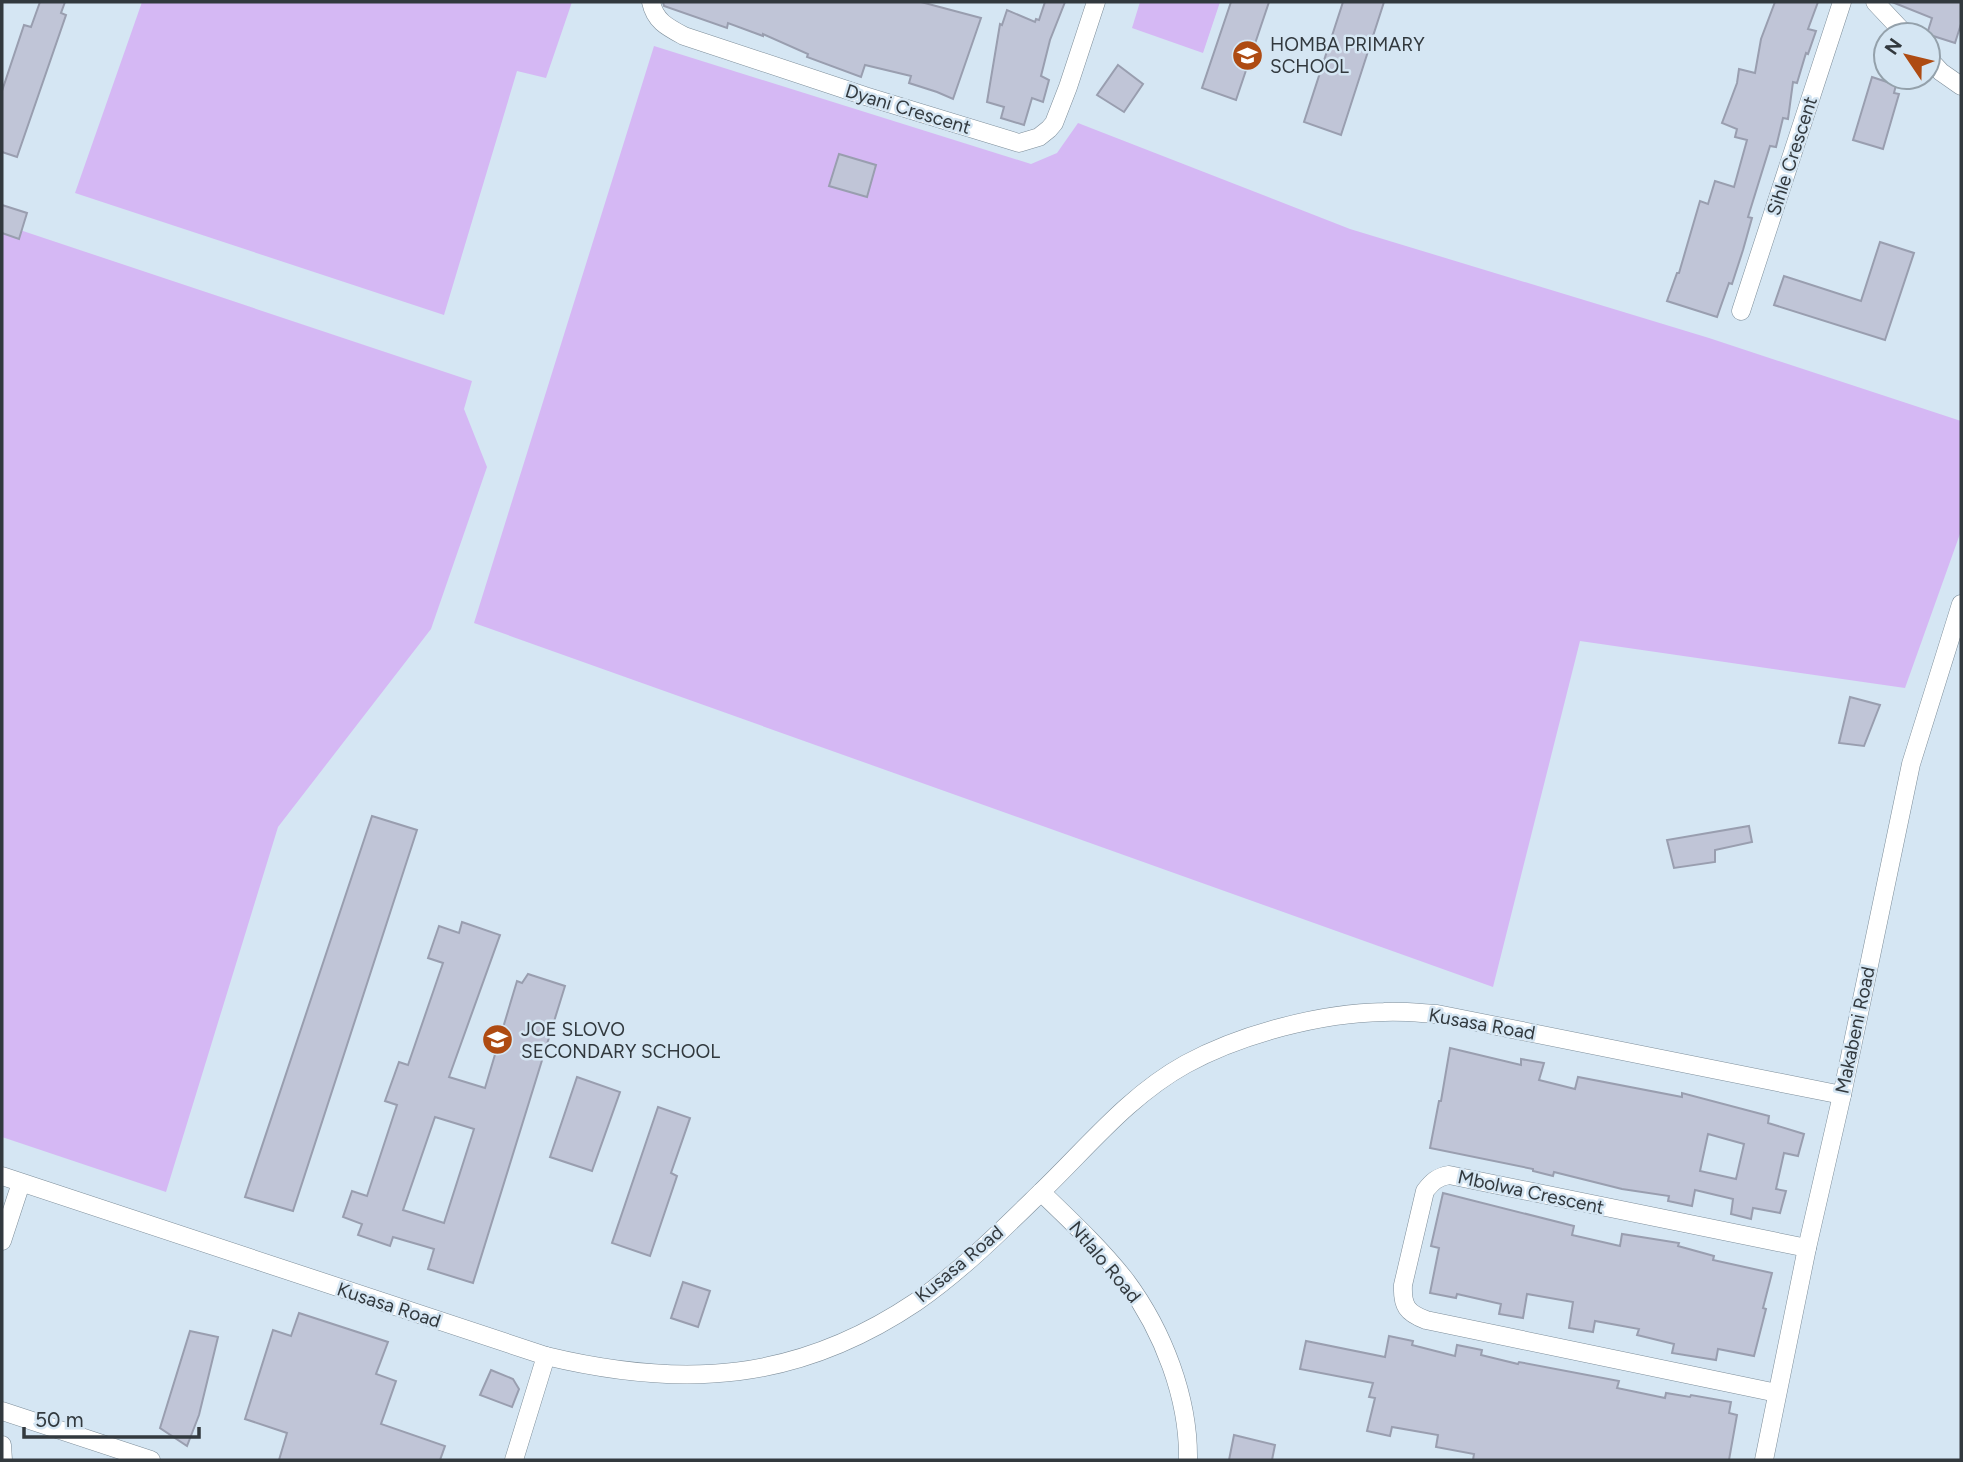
<svg xmlns="http://www.w3.org/2000/svg" width="1963" height="1462" viewBox="0 0 1963 1462" font-family="Figtree,sans-serif">
<style>
.green{fill:#d5b8f4}
.building{fill:#c0c5d7;stroke:#999eaf;stroke-width:2;fill-rule:evenodd}
.lines{fill:none;stroke-linecap:round;stroke-linejoin:round}
.minor-casing{stroke:#7d8d99;stroke-width:19}
.minor{stroke:#fff;stroke-width:18}
.labels{text-anchor:middle;dominant-baseline:central;stroke-width:5;stroke-linejoin:round;paint-order:stroke}
.poi-label{font-size:19px;fill:#32393e;stroke:#d5e6f3;text-anchor:start}
.street-label{font-size:19px;fill:#32393e;stroke:#d5e6f3}
</style>
<rect width="100%" height="100%" fill="#d5e6f3"/>
<g class="green">
<polygon points="142,2 572,2 546,78 517,71 444,315 75,193"/>
<polygon points="1140,2 1220,2 1203,53 1132,28"/>
<polygon points="654,46 1031,164 1057,153 1078,123 1350,229 1709,338 1961,421 1961,531 1905,688 1580,641 1493,987 474,623"/>
<polygon points="2,224 472,381 464,409 487,467 431,629 278,827 166,1192 2,1137"/>
</g>
<g class="building">
<polygon points="40,2 65,2 61,13 66,15 17,157 2,152 2,91 24,25 31,27"/>
<polygon points="663,2 921,2 981,18 953,99 937,92 909,83 911,76 865,65 861,77 807,57 808,54 763,34 763,36 728,23 727,28 664,6"/>
<polygon points="1045,2 1065,2 1050,40 1041,76 1049,80 1043,102 1032,98 1024,125 1001,118 1004,107 987,102 1000,24 1002,25 1007,10 1035,22 1036,19 1039,20"/>
<polygon points="1231,2 1269,2 1236,100 1202,88"/>
<polygon points="1343,2 1384,2 1341,135 1304,122"/>
<polygon points="1775,2 1818,2 1808,29 1816,31 1808,54 1806,53 1797,83 1793,82 1788,119 1783,118 1776,147 1770,146 1748,217 1752,218 1743,250 1732,284 1729,283 1717,317 1667,301 1677,273 1679,273 1700,201 1708,204 1715,181 1734,187 1747,140 1735,137 1737,129 1722,123 1737,83 1739,69 1755,73 1761,39"/>
<polygon points="1892,2 1961,2 1961,24 1955,43 1927,34 1932,18"/>
<polygon points="1118,65 1143,84 1124,112 1097,95"/>
<polygon points="1872,77 1896,85 1894,93 1899,94 1883,149 1853,140"/>
<polygon points="839,154 876,165 867,197 829,186"/>
<polygon points="2,205 27,213 19,239 2,233"/>
<polygon points="1880,242 1914,253 1885,340 1774,305 1784,276 1861,301"/>
<polygon points="1850,697 1880,705 1864,746 1839,743"/>
<polygon points="372,816 417,830 293,1211 245,1197"/>
<polygon points="1749,826 1752,842 1715,850 1715,862 1674,868 1667,840"/>
<path d="M462,922L500,935L449,1077L485,1088L517,981L522,983L528,974L565,986L473,1283L428,1269L434,1249L393,1237L390,1246L358,1235L362,1224L343,1217L352,1191L367,1196L397,1105L385,1101L399,1062L408,1065L443,963L428,958L439,926L459,933ZM435,1117L474,1129L444,1223L403,1210Z"/>
<path d="M1450,1048L1521,1065V1059L1544,1063L1539,1080L1575,1089L1578,1077L1682,1097V1093L1769,1116L1768,1123L1804,1134L1798,1156L1784,1153L1776,1189L1786,1191L1780,1213L1753,1208L1751,1219L1731,1214L1733,1199L1695,1190L1692,1206L1668,1201L1669,1196L1622,1189L1554,1172L1553,1176L1533,1171V1169L1430,1148L1439,1101H1441ZM1708,1134L1744,1144L1736,1179L1700,1171Z"/>
<polygon points="577,1077 620,1092 592,1171 550,1157"/>
<polygon points="658,1107 690,1118 671,1173 677,1176 650,1256 612,1243"/>
<polygon points="1443,1193 1574,1226 1572,1235 1620,1246 1622,1234 1679,1243 1678,1246 1714,1256 1713,1260 1772,1273 1763,1308 1766,1309 1754,1356 1718,1349 1716,1360 1672,1353 1674,1344 1637,1335 1639,1329 1595,1321 1593,1332 1569,1328 1573,1302 1527,1294 1523,1318 1499,1314 1501,1304 1457,1294 1456,1298 1430,1293 1439,1248 1431,1246"/>
<polygon points="683,1282 710,1291 698,1327 671,1318"/>
<polygon points="299,1313 388,1342 376,1374 396,1381 381,1424 445,1446 440,1460 279,1460 287,1433 245,1419 273,1330 291,1336"/>
<polygon points="190,1331 218,1337 199,1415 187,1446 160,1428"/>
<polygon points="1389,1336 1413,1341 1412,1345 1455,1356 1457,1345 1482,1350 1481,1355 1518,1364 1519,1362 1619,1381 1617,1388 1665,1398 1666,1393 1690,1397 1691,1395 1731,1402 1729,1413 1737,1415 1729,1460 1473,1460 1474,1454 1436,1447 1438,1435 1392,1427 1390,1436 1367,1431 1375,1398 1369,1397 1373,1383 1300,1369 1306,1341 1385,1357"/>
<polygon points="491,1370 513,1379 519,1389 512,1407 480,1395"/>
<polygon points="1234,1435 1275,1445 1272,1460 1229,1460"/>
</g>
<g class="lines">
<defs>
<g id="minor">
<path d="M651,2C655,21 667,27 684,36L865,96L1019,143L1039,137L1049,129L1054,123L1068,87L1096,2"/>
<polyline points="1875,2 1906,35"/>
<polyline points="1928,58 1941,72 1961,86"/>
<polyline points="1741,311 1842,2"/>
<path d="M2,1176L546,1356C683,1389 797,1382 916,1302C961,1271 1001,1231 1040,1193C1087,1148 1128,1096 1186,1064C1241,1034 1321,1013 1384,1012C1402,1011 1420,1013 1437,1014L1842,1095"/>
<path d="M1041,1192C1070,1220 1101,1249 1126,1281C1163,1331 1189,1398 1188,1460"/>
<polyline points="2,1241 21,1183"/>
<path d="M1777,1393L1426,1320C1407,1313 1402,1306 1403,1285L1425,1191C1432,1182 1437,1177 1449,1175L1807,1248"/>
<polyline points="2,1411 151,1460"/>
<polyline points="2,1445 3,1460"/>
<polyline points="514,1460 546,1356"/>
<polyline points="1764,1460 1807,1248 1842,1095 1911,764 1961,604"/>
</g>
</defs>
<use href="#minor" class="minor-casing"/>
<use href="#minor" class="minor"/>
</g>
<defs>
<symbol id="school-disc" viewBox="-11 -11 22 22"><circle r="9.5" fill="#ae4b12" stroke="#d5e6f3"/><path d="M0-5L7-2L0 1L-7-2ZM-4 1L0 2.5L4 1V4Q0 6-4 4Z" fill="#fff"/></symbol>
</defs>
<g fill-rule="evenodd">
<use href="#school-disc" x="1230" y="38" width="35" height="35"/>
<use href="#school-disc" x="480" y="1022" width="35" height="35"/>
</g>
<g class="labels">
<g class="poi-label">
<text x="1270" y="44">HOMBA PRIMARY<tspan x="1270" dy="22">SCHOOL</tspan></text>
<text x="521" y="1029">JOE SLOVO<tspan x="521" dy="22">SECONDARY SCHOOL</tspan></text>
</g>
<g class="street-label">
<text transform="translate(908 109) rotate(17)">Dyani Crescent</text>
<text transform="translate(1792 156) rotate(-72)">Sihle Crescent</text>
<text transform="translate(1482 1024) rotate(10)">Kusasa Road</text>
<text transform="translate(1855 1030) rotate(-78)">Makabeni Road</text>
<text transform="translate(1531 1192) rotate(12)">Mbolwa Crescent</text>
<text transform="translate(1105 1262) rotate(50)">Ntlalo Road</text>
<text transform="translate(959 1264) rotate(-40)">Kusasa Road</text>
<text transform="translate(389 1305) rotate(18)">Kusasa Road</text>
</g>
</g>
<rect width="1963" height="1462" fill="none" stroke="#32393e" stroke-width="7"/>
<g transform="translate(1907 56) rotate(305)"><circle r="33" fill="#d5e6f3" stroke="#94a1ab" stroke-width="2"/>
<path d="M0-5L12 26L0 18L-12 26Z" fill="#ae4b12"/>
<text y="-10" font-size="19" font-weight="bold" text-anchor="middle" fill="#32393e">N</text>
</g>
<path d="M24 1427v10h175v-10" fill="none" stroke="#32393e" stroke-width="3.5"/>
<text x="35" y="1427" font-size="21" fill="#32393e" stroke="#d5e6f3" stroke-width="5" paint-order="stroke">50 m</text>
</svg>
